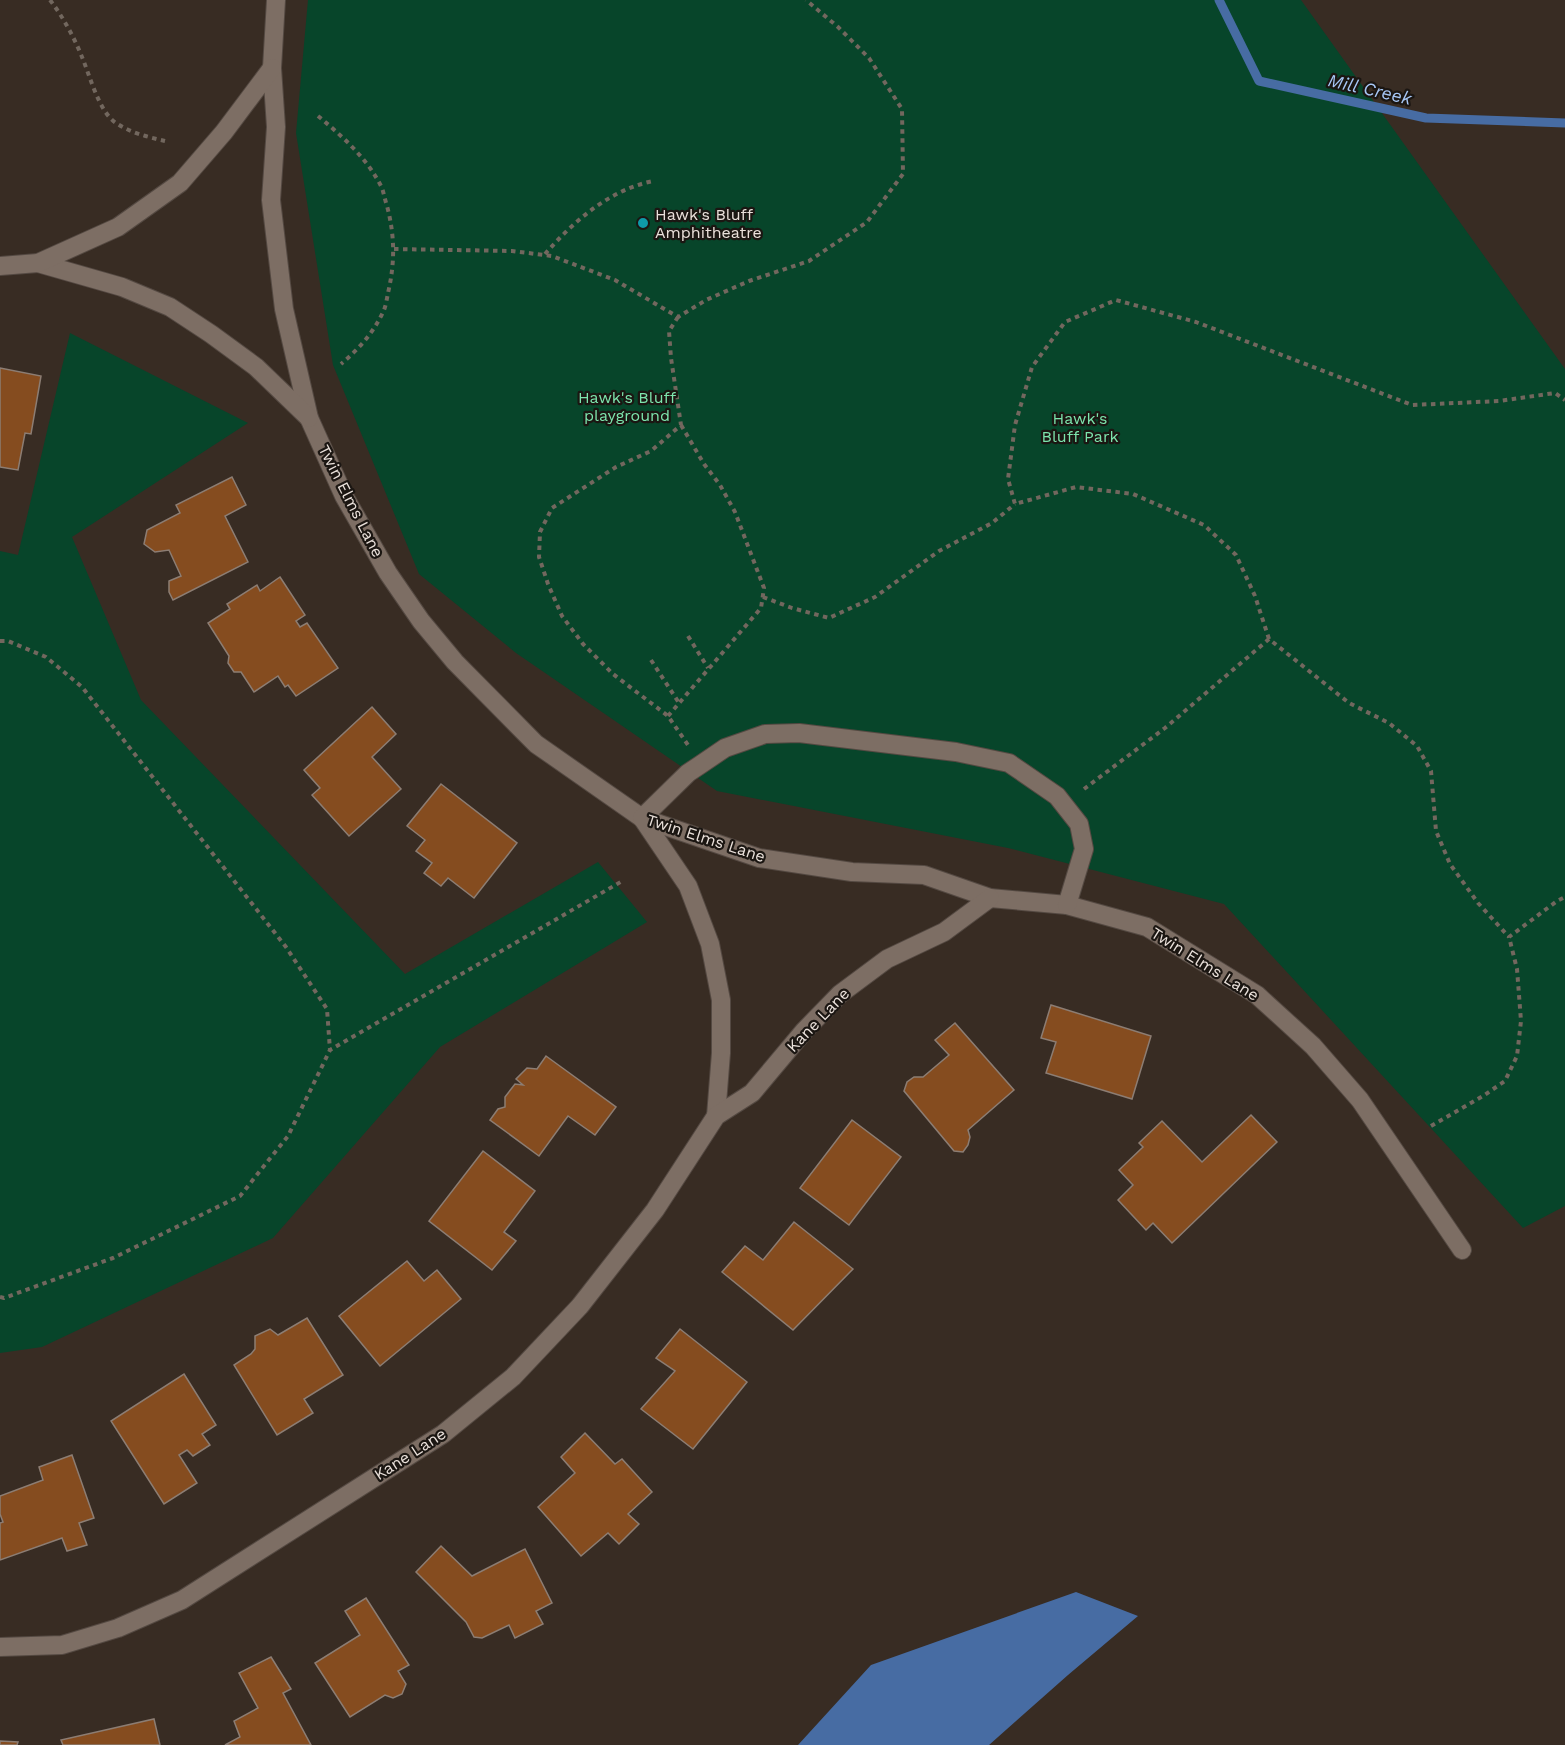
<svg xmlns="http://www.w3.org/2000/svg" width="1565" height="1745" viewBox="0 0 1565 1745" font-family="'Work Sans',sans-serif">
<style>
.green{fill:#07452a}
.water{fill:#476ca3}
.lines{fill:none;stroke-linecap:round;stroke-linejoin:round}
.stream{stroke:#476ca3;stroke-width:9}
.building{fill:#854c1f;stroke:#8c7d73;stroke-width:1.5}
.minor-casing{stroke:#544942;stroke-width:20}
.path{stroke:#72675e;stroke-width:4;stroke-dasharray:4.5 4.5;stroke-linecap:butt}
.minor{stroke:#7d6e64;stroke-width:18}
.culture-dot{fill:#0f9aa8;stroke:#1b1612;stroke-width:2}
.labels{text-anchor:middle;dominant-baseline:central;stroke-width:4.5;stroke-linejoin:round;paint-order:stroke}
.poi-label{font-size:16px;fill:#eae1db;stroke:#1b1612;text-anchor:start}
.park-label{font-size:16px;fill:#7de5ad;stroke:#1b1612}
.street-label{font-size:16px;fill:#eae1db;stroke:#1b1612}
.water-label{font-size:18px;font-style:italic;fill:#a7c7f6;stroke:#1b1612}
</style>
<rect width="100%" height="100%" fill="#382c23"/>
<g class="green">
<polygon points="308,0 1301,0 1565,369 1565,1206 1523,1228 1224,904 1008,848 717,791 516,653 419,574 333,365 296,133"/>
<polygon points="70,333 248,423 72,537 141,700 405,974 598,862 647,922 440,1047 273,1238 42,1347 0,1353 0,551 18,555"/>
</g>
<polygon class="water" points="1076,1592 1138,1616 1068,1675 989,1745 798,1745 871,1665"/>
<g class="lines">
<polyline class="stream" points="1219,0 1259,81 1426,118 1565,123"/>
</g>
<g class="building">
<polygon points="0,368 41,376 31,434 25,433 18,470 0,467"/>
<polygon points="232,477 246,505 225,516 248,562 173,600 169,592 169,581 181,576 169,550 155,552 144,544 147,530 180,513 176,505"/>
<polygon points="280,577 305,615 296,621 300,627 307,623 338,668 296,696 288,685 285,687 278,676 254,692 241,672 234,672 228,663 229,656 208,623 230,609 227,604 257,585 260,591"/>
<polygon points="372,707 396,734 372,757 401,789 349,836 312,795 320,788 304,770"/>
<polygon points="441,784 517,843 474,898 448,878 441,886 424,873 432,863 416,851 425,840 407,826"/>
<polygon points="1051,1005 1151,1036 1132,1099 1046,1073 1056,1042 1041,1038"/>
<polygon points="955,1023 1014,1090 968,1130 970,1137 968,1145 963,1152 954,1151 904,1091 907,1082 914,1077 923,1077 949,1055 935,1040"/>
<polygon points="546,1056 616,1107 595,1135 568,1116 539,1156 490,1120 498,1109 505,1107 505,1097 515,1084 523,1085 516,1079 527,1068 537,1069"/>
<polygon points="1251,1115 1277,1142 1172,1243 1153,1223 1146,1230 1118,1200 1133,1185 1119,1170 1143,1147 1139,1143 1162,1121 1202,1162"/>
<polygon points="852,1120 901,1157 849,1225 800,1188"/>
<polygon points="483,1151 535,1191 504,1232 516,1241 492,1270 429,1221"/>
<polygon points="794,1222 853,1269 793,1330 722,1272 745,1246 763,1260"/>
<polygon points="407,1261 424,1281 437,1270 461,1299 380,1366 339,1316"/>
<polygon points="307,1318 343,1375 304,1399 313,1413 277,1435 234,1365 251,1354 255,1349 255,1336 270,1329 278,1335"/>
<polygon points="680,1329 747,1382 693,1449 641,1409 675,1371 656,1358"/>
<polygon points="184,1374 216,1425 202,1434 210,1445 193,1456 187,1450 179,1455 197,1483 164,1504 111,1421"/>
<polygon points="585,1433 615,1464 622,1459 652,1492 628,1514 639,1524 619,1544 608,1533 581,1556 538,1507 575,1473 561,1457"/>
<polygon points="72,1455 94,1518 79,1523 87,1545 67,1551 62,1538 0,1560 0,1523 3,1522 0,1514 0,1496 43,1480 39,1467"/>
<polygon points="441,1546 472,1576 525,1549 552,1603 536,1611 543,1624 515,1638 509,1625 482,1638 474,1637 466,1622 416,1572"/>
<polygon points="366,1598 409,1665 398,1671 406,1684 402,1694 393,1698 385,1695 350,1717 315,1663 360,1635 345,1611"/>
<polygon points="271,1657 291,1689 283,1693 311,1745 225,1745 240,1737 234,1721 258,1708 239,1673"/>
<polygon points="154,1719 160,1745 63,1745 61,1740"/>
<polygon points="0,1741 18,1742 17,1745 0,1745"/>
</g>
<g class="lines">
<defs>
<g id="minor">
<polyline points="276,0 272,68 276,127 271,200 284,309 309,418 344,496 388,573 421,621 455,662 536,744 642,818 759,858 852,872 924,875 990,898 1067,905 1147,927 1257,995 1313,1046 1360,1100 1462,1250"/>
<polyline points="38,263 122,287 170,307 211,334 256,367 309,418"/>
<polyline points="0,266 38,263 118,227 180,183 224,132 272,68"/>
<polyline points="642,818 688,773 700,765 725,748 765,734 799,733 956,752 1009,763 1057,796 1079,824 1084,849 1067,905"/>
<polyline points="642,818 688,886 710,944 721,1000 721,1053 716,1116"/>
<polyline points="0,1647 62,1645 118,1628 182,1600 443,1434 513,1377 580,1306 655,1210 716,1116 752,1093 804,1031 840,994 887,959 944,932 990,898"/>
</g>
</defs>
<use href="#minor" class="minor-casing"/>
<g class="path">
<path d="M50,0C63,17 74,37 82,57C90,76 99,112 116,123C131,133 148,137 165,141"/>
<path d="M318,116C342,136 368,159 382,188C384,194 385,200 387,206C395,236 395,263 388,293C387,298 386,305 384,310C374,332 359,349 341,364"/>
<polyline points="394,249 512,251 552,256 615,280 678,317 706,300 749,281 809,261 867,222 903,174 902,109 869,58 838,27 806,0"/>
<path d="M545,254C574,221 609,190 653,181"/>
<polyline points="678,317 669,331 671,358 681,425 651,451 616,467 552,508 540,532 539,557 548,584 562,616 583,644 613,674 668,716 688,745"/>
<polyline points="763,597 792,608 829,618 875,597 939,551 992,523 1015,504"/>
<polyline points="688,636 708,668"/>
<polyline points="1269,639 1255,596 1236,555 1204,525 1133,494 1076,487 1015,504 1008,479 1015,425 1032,367 1065,322 1116,300 1196,322 1412,405 1499,401 1555,393 1565,400"/>
<polyline points="0,641 8,641 46,657 82,687 286,947 327,1009 330,1050"/>
<polyline points="651,660 679,703"/>
<polyline points="668,716 761,608 764,588 735,512 720,485 704,464 681,425"/>
<polyline points="1084,789 1165,728 1269,639 1349,703 1389,723 1417,746 1431,771 1436,831 1450,864 1478,903 1509,937"/>
<polyline points="1431,1126 1483,1096 1505,1081 1517,1056 1521,1021 1517,969 1509,937 1557,901 1565,897"/>
<polyline points="0,1297 4,1298 113,1258 240,1196 288,1136 330,1050 624,880"/>
</g>
<use href="#minor" class="minor"/>
</g>
<circle class="culture-dot" cx="643" cy="223" r="6"/>
<g class="labels">
<g class="poi-label">
<text x="655" y="214">Hawk's Bluff<tspan x="655" dy="18">Amphitheatre</tspan></text>
</g>
<g class="park-label">
<text x="627" y="397">Hawk's Bluff<tspan x="627" dy="18">playground</tspan></text>
<text x="1080" y="418">Hawk's<tspan x="1080" dy="18">Bluff Park</tspan></text>
</g>
<g class="street-label">
<text transform="translate(351 501) rotate(63)">Twin Elms Lane</text>
<text transform="translate(706 838) rotate(18)">Twin Elms Lane</text>
<text transform="translate(1205 964) rotate(32)">Twin Elms Lane</text>
<text transform="translate(818 1020) rotate(-46)">Kane Lane</text>
<text transform="translate(410 1454) rotate(-33)">Kane Lane</text>
</g>
<g class="water-label">
<text transform="translate(1370 89) rotate(13)">Mill Creek</text>
</g>
</g>
</svg>
